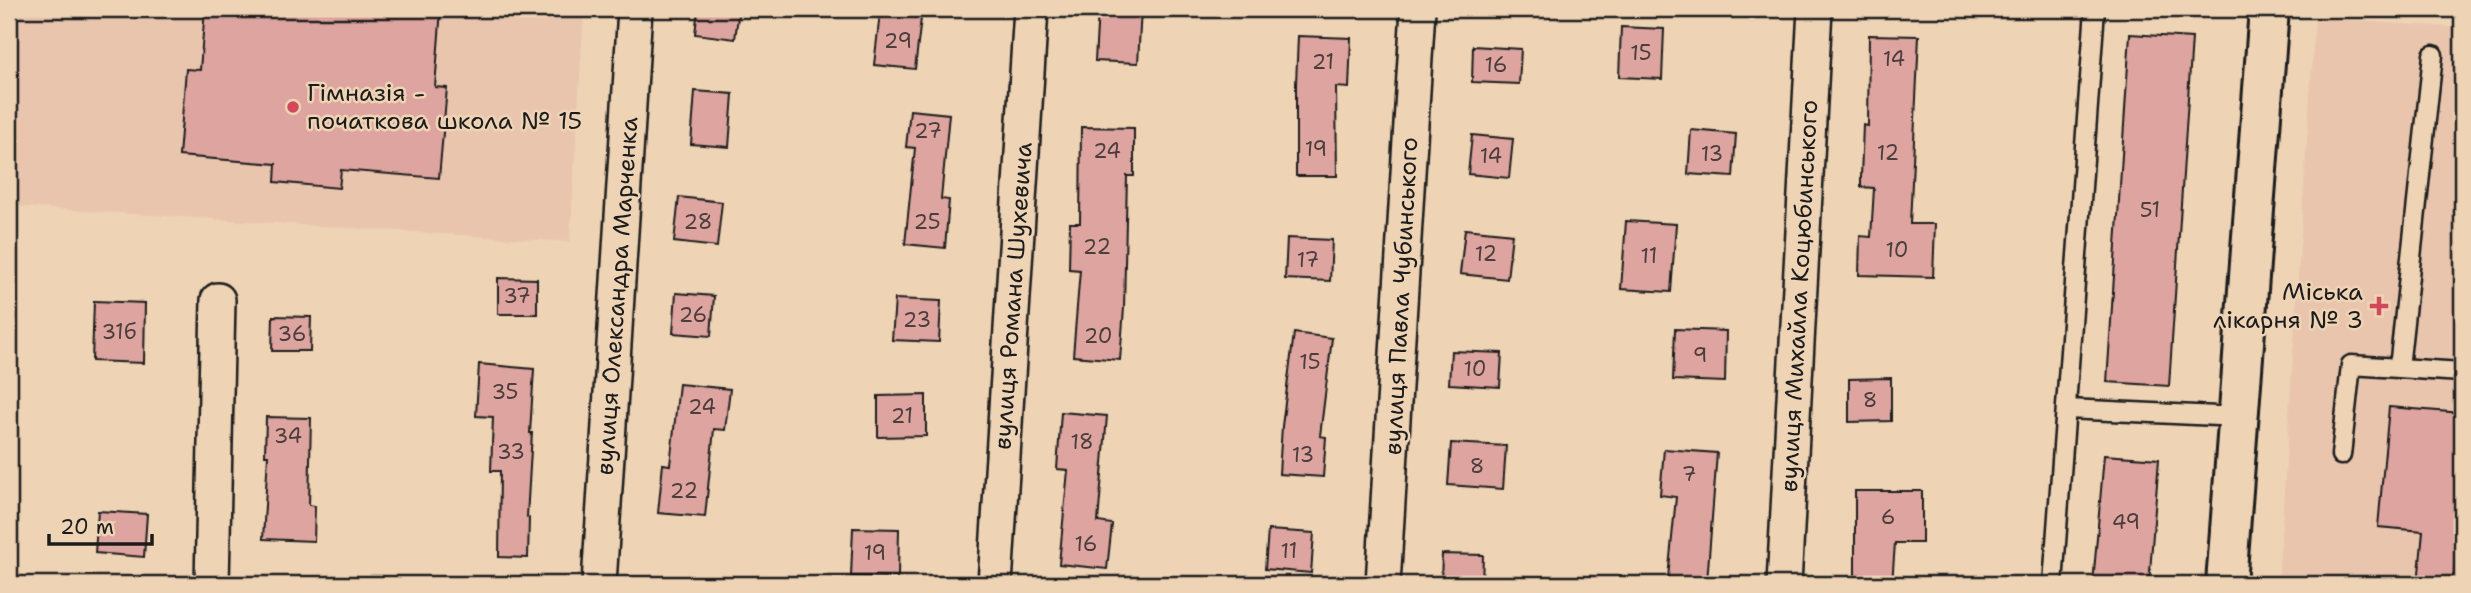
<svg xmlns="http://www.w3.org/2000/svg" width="2471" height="593" viewBox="0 0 2471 593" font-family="'Shantell Sans',sans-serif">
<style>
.built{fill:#e9c5ae}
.building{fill:#dea49f;stroke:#1c1c1c;stroke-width:2}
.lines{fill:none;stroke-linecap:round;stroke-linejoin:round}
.service-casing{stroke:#1c1c1c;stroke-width:23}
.minor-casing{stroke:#1c1c1c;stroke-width:38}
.tertiary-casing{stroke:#1c1c1c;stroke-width:44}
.service{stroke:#eed3b5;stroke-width:18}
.minor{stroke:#eed3b5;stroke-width:33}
.tertiary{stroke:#eed3b5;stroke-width:38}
.poi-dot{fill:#d1495b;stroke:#eed3b5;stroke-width:2.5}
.labels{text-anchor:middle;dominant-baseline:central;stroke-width:5;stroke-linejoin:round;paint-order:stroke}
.number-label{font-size:21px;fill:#4c3e3d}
.poi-label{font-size:24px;fill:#1c1c1c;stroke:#eed3b5;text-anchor:start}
.street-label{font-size:24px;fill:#1c1c1c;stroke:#eed3b5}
</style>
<rect width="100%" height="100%" fill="#eed3b5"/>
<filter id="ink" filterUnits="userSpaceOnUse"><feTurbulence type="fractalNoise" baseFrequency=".0143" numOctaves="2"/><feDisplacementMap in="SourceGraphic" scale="14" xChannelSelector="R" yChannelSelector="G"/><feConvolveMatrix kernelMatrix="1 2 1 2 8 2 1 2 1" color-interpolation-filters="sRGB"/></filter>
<g filter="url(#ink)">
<g class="built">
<polygon points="9,9 584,9 570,242 9,206"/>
<polygon points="2315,18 2462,28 2462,584 2278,584"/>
</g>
<g class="building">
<polygon points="205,9 441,9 435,87 447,88 439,178 341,170 339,188 275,182 276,164 179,156 186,69 200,70"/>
<polygon points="698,9 739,9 735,39 695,34"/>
<polygon points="1098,9 1141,9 1138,63 1095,61"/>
<polygon points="880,13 921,18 915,69 874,65"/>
<polygon points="1621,27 1664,29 1662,79 1619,77"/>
<polygon points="2130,34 2192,38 2169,386 2107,382"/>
<polygon points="1869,35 1919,36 1910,224 1935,224 1933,277 1859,275 1860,236 1871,237 1874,188 1861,187 1861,177 1863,125 1868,126"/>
<polygon points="1298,36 1351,38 1349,88 1336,87 1337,176 1296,176 1296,84"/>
<polygon points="1473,46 1521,49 1519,84 1472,82"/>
<polygon points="695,91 733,94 729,147 691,144"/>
<polygon points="910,110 949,114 941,199 949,200 945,248 905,244 915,148 906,147"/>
<polygon points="1081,127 1134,128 1134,176 1127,176 1124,308 1120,360 1073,356 1080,270 1069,269 1070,223 1080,223"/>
<polygon points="1691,130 1736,134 1733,177 1688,174"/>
<polygon points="1472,135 1513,139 1509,178 1468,174"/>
<polygon points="679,197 722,202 717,247 674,242"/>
<polygon points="1626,221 1676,224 1671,292 1621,289"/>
<polygon points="1465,229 1512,234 1507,279 1460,274"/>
<polygon points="1287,238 1332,240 1330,281 1285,279"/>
<polygon points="498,278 537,279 537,314 498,314"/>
<polygon points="676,293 714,296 711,336 673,333"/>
<polygon points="895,299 941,301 939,342 892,340"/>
<polygon points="94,301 145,303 144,363 92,361"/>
<polygon points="273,316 311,317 310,351 272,351"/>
<polygon points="1675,329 1726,331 1725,382 1673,380"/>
<polygon points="1294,333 1332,338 1320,436 1326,437 1323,477 1279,474 1282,426"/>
<polygon points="1451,351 1502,353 1500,387 1449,384"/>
<polygon points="479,364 534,369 530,433 532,433 527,517 529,518 528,558 499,557 500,471 491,471 493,417 476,416"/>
<polygon points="1891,378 1891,421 1849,422 1849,379"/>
<polygon points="679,384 730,389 725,430 714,429 705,517 658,513 663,464 670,465"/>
<polygon points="926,395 926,436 878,437 878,396"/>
<polygon points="2389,407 2462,413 2462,535 2457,535 2453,584 2418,584 2423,531 2378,527"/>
<polygon points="1061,412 1107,416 1098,522 1112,524 1107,569 1059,564 1068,470 1057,469"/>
<polygon points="266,417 311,418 309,505 315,506 314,541 263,539 268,455 265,455"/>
<polygon points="1451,443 1506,446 1503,489 1448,485"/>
<polygon points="1664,449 1717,453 1707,582 1668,578 1676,497 1660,495"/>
<polygon points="2104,455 2159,459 2149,584 2093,584"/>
<polygon points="1855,491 1922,491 1922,543 1895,543 1892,584 1855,584"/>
<polygon points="98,511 147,514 144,557 95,553"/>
<polygon points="853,528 899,529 898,577 851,576"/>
<polygon points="1268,530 1314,533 1311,573 1265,569"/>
<polygon points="1442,554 1483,555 1482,584 1441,583"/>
</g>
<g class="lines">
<defs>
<g id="service">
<polyline points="2399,368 2433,55"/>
<polyline points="2067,409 2239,417"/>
<polyline points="2341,455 2351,365 2462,372"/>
<polyline points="2053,584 2095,9"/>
</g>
<g id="minor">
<polyline points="212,584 218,300"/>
<polyline points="599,584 635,9"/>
<polyline points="995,584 1031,9"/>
<polyline points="1383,584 1418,9"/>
<polyline points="1784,584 1815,9"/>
</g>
<polyline id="tertiary" points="2226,584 2269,9"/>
</defs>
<use href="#service" class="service-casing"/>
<use href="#minor" class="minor-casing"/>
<use href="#tertiary" class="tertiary-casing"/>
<use href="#service" class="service"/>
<use href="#minor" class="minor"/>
<use href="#tertiary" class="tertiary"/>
</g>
</g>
<g class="poi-dot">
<circle cx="293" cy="107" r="7"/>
<path d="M2375.5 295.5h7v7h7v7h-7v7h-7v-7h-7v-7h7z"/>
</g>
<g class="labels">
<g class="number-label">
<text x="898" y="41">29</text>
<text x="1641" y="53">15</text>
<text x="1894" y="59">14</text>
<text x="1323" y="62">21</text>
<text x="1496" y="65">16</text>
<text x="928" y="131">27</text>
<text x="1316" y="149">19</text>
<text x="1107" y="151">24</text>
<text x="1888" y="153">12</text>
<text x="1712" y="154">13</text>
<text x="1491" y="156">14</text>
<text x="2150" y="210">51</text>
<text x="698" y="222">28</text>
<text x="927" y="222">25</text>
<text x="1097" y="247">22</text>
<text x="1897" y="250">10</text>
<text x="1486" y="254">12</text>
<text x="1649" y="256">11</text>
<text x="1308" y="260">17</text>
<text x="517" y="296">37</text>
<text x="693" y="315">26</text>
<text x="917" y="320">23</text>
<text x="119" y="332">31б</text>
<text x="292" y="334">36</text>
<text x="1098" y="336">20</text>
<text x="1700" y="355">9</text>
<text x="1310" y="362">15</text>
<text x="1475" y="369">10</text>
<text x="505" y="392">35</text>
<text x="1870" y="400">8</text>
<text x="702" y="407">24</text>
<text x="902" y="416">21</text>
<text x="288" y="436">34</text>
<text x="1082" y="442">18</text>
<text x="511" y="452">33</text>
<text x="1303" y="455">13</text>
<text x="1477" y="466">8</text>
<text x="1689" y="474">7</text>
<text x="684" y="491">22</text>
<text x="1888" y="517">6</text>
<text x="2126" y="522">49</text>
<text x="1086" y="544">16</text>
<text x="1289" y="551">11</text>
<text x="875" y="553">19</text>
</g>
<g class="poi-label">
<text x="307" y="93">Гімназія -<tspan x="307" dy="28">початкова школа № 15</tspan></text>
<text x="2363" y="292" text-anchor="end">Міська<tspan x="2363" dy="28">лікарня № 3</tspan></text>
</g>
<g class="street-label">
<text transform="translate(617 296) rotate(-86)">вулиця Олександра Марченка</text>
<text transform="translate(1013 296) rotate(-86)">вулиця Романа Шухевича</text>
<text transform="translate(1401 296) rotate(-87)">вулиця Павла Чубинського</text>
<text transform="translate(1799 296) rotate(-87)">вулиця Михайла Коцюбинського</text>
</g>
</g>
<rect width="2471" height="593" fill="none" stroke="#eed3b5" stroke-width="35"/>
<rect x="18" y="18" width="2436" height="558" fill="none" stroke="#1c1c1c" stroke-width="2.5" filter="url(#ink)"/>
<path d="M49 534v10h103v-10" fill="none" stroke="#1c1c1c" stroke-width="3.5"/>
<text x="60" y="534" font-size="21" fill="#1c1c1c" stroke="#eed3b5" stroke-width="5" paint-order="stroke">20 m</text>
</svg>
